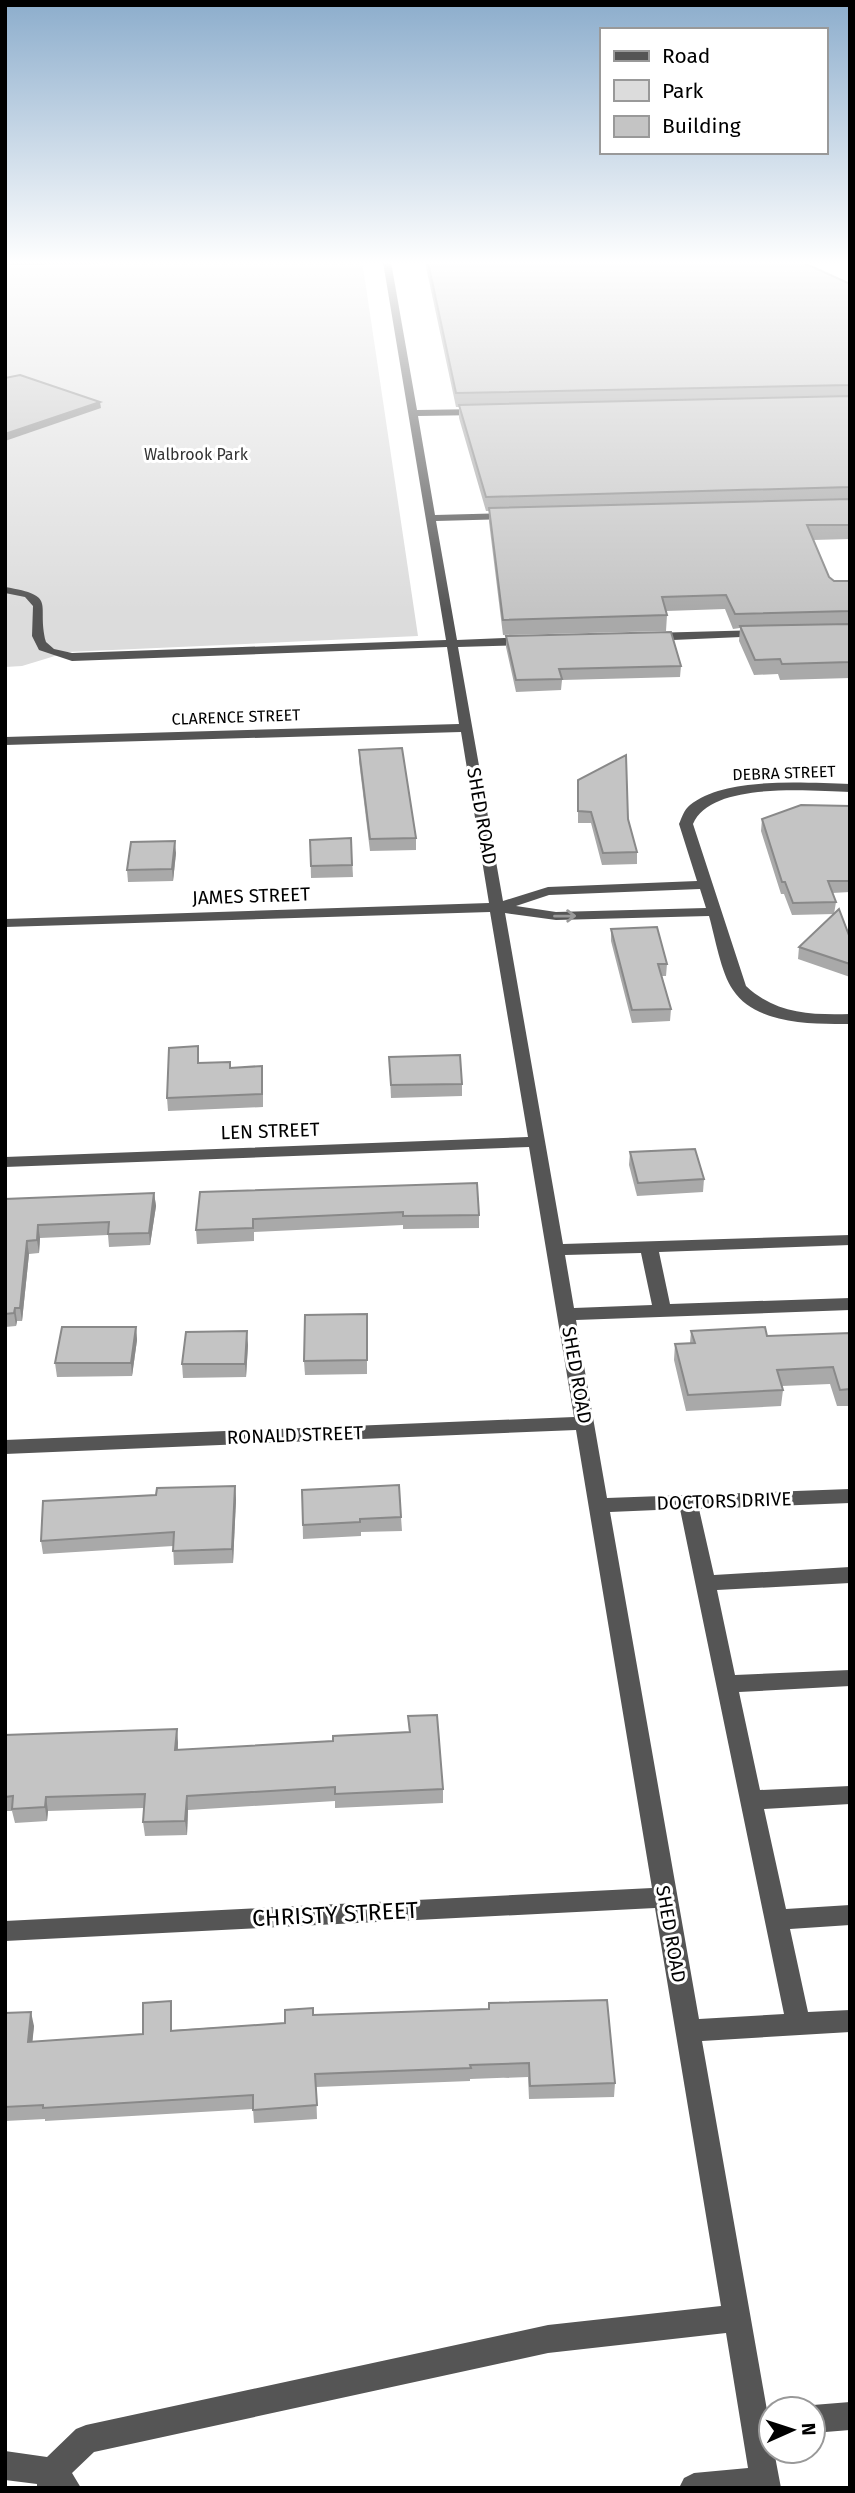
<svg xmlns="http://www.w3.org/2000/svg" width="855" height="2493" viewBox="0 0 855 2493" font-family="'Fira Sans',sans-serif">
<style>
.green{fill:#dcdcdc}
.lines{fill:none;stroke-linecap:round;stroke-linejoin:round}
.minor{fill:#555;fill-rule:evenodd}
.wall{fill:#a9a9a9}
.shaded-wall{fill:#898989}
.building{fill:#c4c4c4;stroke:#898989;stroke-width:2}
.oneway{stroke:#999}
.labels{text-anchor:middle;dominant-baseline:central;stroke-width:6;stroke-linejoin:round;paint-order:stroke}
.far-park-label{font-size:16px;fill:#333;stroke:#fff}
.far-street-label{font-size:16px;fill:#000;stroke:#fff}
.street-label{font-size:19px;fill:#000;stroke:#fff}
.near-street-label{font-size:23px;fill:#000;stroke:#fff}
</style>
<rect width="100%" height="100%" fill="#fff"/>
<polygon class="green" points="242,262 357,262 363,267 418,636 68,652 22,666 5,667 5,266"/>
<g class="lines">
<g class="minor">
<polygon points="5,262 103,262 99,264 5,265"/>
<path d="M383,262H391L417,410L481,409L486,412L481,415L418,416L435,515L513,513L518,516L513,519L436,521L457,640L528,637L534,641L528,645L458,647L503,901L548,887L697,881L679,824C682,817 684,810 690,805C726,776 805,783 850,784V792C810,791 711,781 693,824L746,986C776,1014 811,1015 850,1014V1024C813,1024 756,1025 733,990C721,973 715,937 709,916L556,920L505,913L563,1244L850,1235V1245L659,1252L670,1304L850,1298V1310L576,1320L607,1498L850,1489V1503L699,1509L714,1575L850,1567V1583L717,1590L735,1675L850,1670V1686L739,1692L760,1790L850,1786V1804L764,1809L786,1909L850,1905V1925L790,1929L808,2012L850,2010V2032L702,2041L771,2433V2451H774L781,2488H679L684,2478L694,2473L748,2468L726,2333L548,2353L94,2452L72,2473L81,2488H37V2484L5,2480V2451L47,2457L76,2429L86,2425L548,2325L721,2306L655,1908L5,1941V1921L652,1888L576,1430L5,1454V1440L574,1417L529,1147L5,1167V1157L528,1137L490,912L5,927V919L489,903L461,732L5,745V737L459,724L447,647L72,661L39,650L32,636L33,606L25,597L5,593V587C59,596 36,603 46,642L54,649L72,653L446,640ZM700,889L706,908L556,912L516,906L549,895ZM641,1253L652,1305L574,1308L565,1255ZM680,1509L784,2014L699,2019L610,1512Z"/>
<polygon points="762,630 768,634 766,636 650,641 644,637 650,633"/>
<polygon points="850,2402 850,2430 813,2433 813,2409 803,2409 813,2405"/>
</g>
</g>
<g class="wall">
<polygon points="425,262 802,262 850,284 850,539 813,540 829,577 834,581 850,581 850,678 780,680 778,674 754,675 739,641 740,628 733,629 725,609 666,611 667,615 666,631 503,635 489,522 489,511 486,511 459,418 459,407 456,407"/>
<polygon points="506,636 681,666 680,677 562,680 561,690 516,692 506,647"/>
<polygon points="359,750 416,838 416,850 370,851 359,761"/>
<polygon points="578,780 628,819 637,852 637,864 602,865 591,823 578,823"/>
<polygon points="850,806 850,892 832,893 836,902 834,914 850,938 850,977 798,959 799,947 834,914 792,915 784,894 781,894 761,831 762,819"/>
<polygon points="351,838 353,877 311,878 310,840"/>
<polygon points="176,853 173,881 128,882 127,870"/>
<polygon points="611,929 667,964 666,976 662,976 671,1009 670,1021 632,1023 611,941"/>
<polygon points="389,1057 462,1084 462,1096 391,1098"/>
<polygon points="199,1063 230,1068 263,1079 263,1107 168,1111 167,1098"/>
<polygon points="630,1152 704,1179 703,1192 637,1196 629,1165"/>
<polygon points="200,1192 479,1215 479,1228 403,1229 403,1225 254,1232 254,1241 197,1244 196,1230"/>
<polygon points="154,1193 156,1206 150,1245 109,1247 108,1235 40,1238 39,1253 29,1254 22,1321 17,1321 16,1326 5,1327 5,1199"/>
<polygon points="367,1314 367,1374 305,1375 304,1361"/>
<polygon points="136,1327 137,1340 132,1376 57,1377 55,1363"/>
<polygon points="691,1331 767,1336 850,1333 850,1406 837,1406 830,1384 782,1386 783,1390 781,1406 686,1411 674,1360 675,1344 690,1343"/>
<polygon points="248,1345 246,1377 183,1378 182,1364"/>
<polygon points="235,1486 236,1500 233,1563 174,1565 173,1546 43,1554 41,1541 156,1495"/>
<polygon points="302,1490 401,1517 402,1531 361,1532 361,1536 303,1539"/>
<polygon points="408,1716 443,1789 443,1803 335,1808 335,1801 188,1810 187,1835 145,1836 143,1822 144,1808 48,1811 47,1821 15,1823 12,1811 5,1811 5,1735 177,1729 178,1750 333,1741 409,1732"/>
<polygon points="171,2001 172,2015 172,2030 285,2023 313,2015 615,2083 614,2097 529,2099 528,2077 470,2079 470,2081 316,2087 317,2119 254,2123 253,2109 45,2121 45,2119 5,2121 5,2013 34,2026 32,2042 143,2034"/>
</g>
<g class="shaded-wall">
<polygon points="100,402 101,408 5,441 5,434"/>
<polygon points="175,841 176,853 173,881 172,869"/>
<polygon points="154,1193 156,1206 150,1245 149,1233"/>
<polygon points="38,1225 40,1238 39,1253 37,1240"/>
<polygon points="27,1241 29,1254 22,1321 20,1308"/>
<polygon points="15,1308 17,1321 16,1326 14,1313"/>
<polygon points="136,1327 137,1340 132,1376 131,1363"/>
<polygon points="247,1331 248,1345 246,1377 245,1364"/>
<polygon points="235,1486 236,1500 233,1563 232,1549"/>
<polygon points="177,1729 178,1743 177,1764 175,1750"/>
<polygon points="187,1796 188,1810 187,1835 185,1821"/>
<polygon points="46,1797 48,1811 47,1821 45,1807"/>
<polygon points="171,2001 172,2015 172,2044 171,2031"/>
<polygon points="31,2012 34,2026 31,2056 28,2042"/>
</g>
<g class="building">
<polygon points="428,262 802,262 850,284 850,385 456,393"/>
<polygon points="20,375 100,402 5,434 5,378"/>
<polygon points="850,396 850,487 486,497 459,405"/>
<polygon points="850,499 850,525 807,525 829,577 834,581 850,581 850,611 735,614 726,595 662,597 667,615 503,620 489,508"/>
<polygon points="850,624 850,662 782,664 780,659 755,660 740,626"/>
<polygon points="671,632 681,666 559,669 562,679 516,680 506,636"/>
<polygon points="402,748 416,838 370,839 359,750"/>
<polygon points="626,755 628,819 637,852 603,853 591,812 578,811 578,780"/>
<polygon points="801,805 850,806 850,881 828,881 836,902 793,903 785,882 782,882 762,819"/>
<polygon points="351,838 352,865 311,866 310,840"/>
<polygon points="175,841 172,869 127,870 131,842"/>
<polygon points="839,909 850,938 850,964 799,947"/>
<polygon points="657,927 667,964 658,964 671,1009 632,1010 611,929"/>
<polygon points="198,1046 198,1063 230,1062 230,1068 262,1066 262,1094 167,1098 169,1048"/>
<polygon points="460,1055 462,1084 391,1085 389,1057"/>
<polygon points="695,1149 704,1179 638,1183 630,1152"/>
<polygon points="477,1183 479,1215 403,1216 403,1212 253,1219 253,1228 196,1230 200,1192"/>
<polygon points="154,1193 149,1233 108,1234 109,1222 38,1225 37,1240 27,1241 20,1308 15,1308 14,1313 5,1314 5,1199"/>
<polygon points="367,1314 367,1360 304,1361 305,1315"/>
<polygon points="62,1327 136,1327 131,1363 55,1363"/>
<polygon points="765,1327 767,1336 850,1333 850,1389 840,1390 833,1367 777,1370 783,1390 688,1395 675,1344 695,1343 691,1331"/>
<polygon points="247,1331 245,1364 182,1364 186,1332"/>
<polygon points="399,1485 401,1517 360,1519 360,1522 303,1525 302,1490"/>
<polygon points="235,1486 232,1549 173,1551 174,1532 41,1541 43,1501 156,1495 157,1488"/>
<polygon points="437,1715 443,1789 335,1794 335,1787 187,1796 185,1821 143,1822 145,1794 46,1797 45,1807 12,1809 13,1796 5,1797 5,1735 177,1729 175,1750 333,1741 333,1736 410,1732 408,1716"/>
<polygon points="607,2000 615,2083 530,2086 529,2063 470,2065 471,2068 315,2074 317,2105 253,2110 253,2095 43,2108 43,2105 5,2107 5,2013 31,2012 28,2042 143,2034 143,2003 171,2001 171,2031 285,2023 285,2010 313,2008 313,2015 489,2009 489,2003"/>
</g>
<defs><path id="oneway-shaft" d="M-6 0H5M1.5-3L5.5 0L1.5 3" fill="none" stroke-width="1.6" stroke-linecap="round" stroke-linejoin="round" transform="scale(1.75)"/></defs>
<use class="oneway" href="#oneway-shaft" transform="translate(565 916) rotate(-1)"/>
<linearGradient id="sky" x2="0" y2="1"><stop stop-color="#8cadcc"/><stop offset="0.43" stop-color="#fff"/><stop offset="1" stop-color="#fff" stop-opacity="0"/></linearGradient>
<rect width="855" height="611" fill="url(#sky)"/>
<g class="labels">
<g class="far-park-label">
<text x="196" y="454">Walbrook Park</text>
</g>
<g class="far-street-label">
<text transform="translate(236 717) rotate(-2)">CLARENCE STREET</text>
<text transform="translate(784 773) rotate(-2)">DEBRA STREET</text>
</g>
<g class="street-label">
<text transform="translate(482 816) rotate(80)">SHED ROAD</text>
<text transform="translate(251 896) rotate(-2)">JAMES STREET</text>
<text transform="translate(270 1131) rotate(-2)">LEN STREET</text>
<text transform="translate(577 1375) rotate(80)">SHED ROAD</text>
<text transform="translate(295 1435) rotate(-2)">RONALD STREET</text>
<text transform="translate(724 1501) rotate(-2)">DOCTORS DRIVE</text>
<text transform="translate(671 1934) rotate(80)">SHED ROAD</text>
</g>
<g class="near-street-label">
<text transform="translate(335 1914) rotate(-3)">CHRISTY STREET</text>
</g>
</g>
<rect width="855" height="2493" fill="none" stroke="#000000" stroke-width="14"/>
<rect x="600" y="28" width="228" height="126" fill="#ffffff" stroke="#999999" stroke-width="2"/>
<rect x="614" y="51" width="35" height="10" fill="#555555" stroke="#999999" stroke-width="2"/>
<text x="662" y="63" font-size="21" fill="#000000">Road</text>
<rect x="614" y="80" width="35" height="21" fill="#dcdcdc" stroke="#999999" stroke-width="2"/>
<text x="662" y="98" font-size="21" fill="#000000">Park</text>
<rect x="614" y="116" width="35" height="21" fill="#c4c4c4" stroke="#999999" stroke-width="2"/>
<text x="662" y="133" font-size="21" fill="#000000">Building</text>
<g transform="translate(792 2430) rotate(87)"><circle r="33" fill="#ffffff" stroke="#999999" stroke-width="2"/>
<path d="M0-5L12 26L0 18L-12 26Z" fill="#000000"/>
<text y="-10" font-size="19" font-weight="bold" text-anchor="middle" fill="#000000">N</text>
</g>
</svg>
